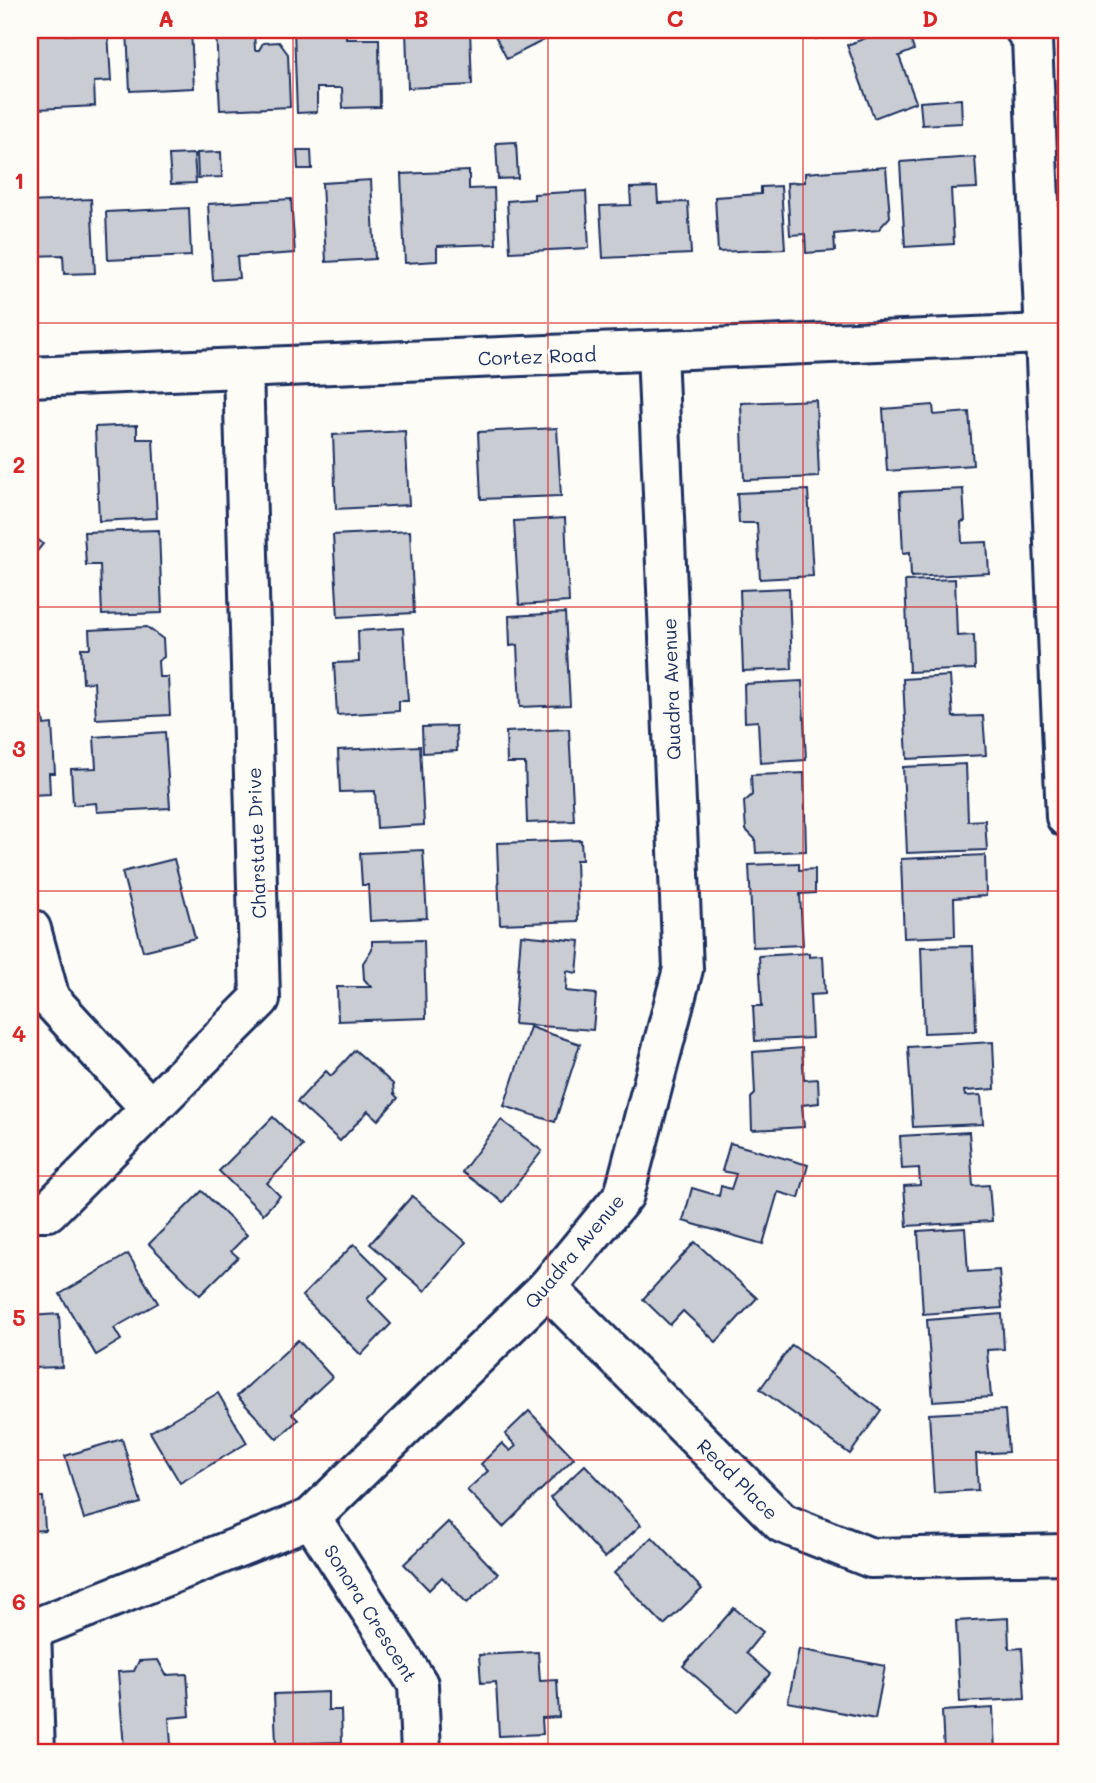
<svg xmlns="http://www.w3.org/2000/svg" width="1096" height="1783" viewBox="0 0 1096 1783" font-family="Mali,sans-serif">
<style>
.building{fill:#c9ccd3;stroke:#1b2f5e;stroke-width:2}
.lines{fill:none;stroke-linecap:round;stroke-linejoin:round}
.minor-casing{stroke:#1b2f5e;stroke-width:44}
.minor{stroke:#fdfcf7;stroke-width:38}
.grid{fill:none;stroke:#d62828;stroke-width:2;stroke-opacity:0.55}
.labels{text-anchor:middle;dominant-baseline:central;stroke-width:5;stroke-linejoin:round;paint-order:stroke}
.street-label{font-size:19px;fill:#1b2f5e;stroke:#fdfcf7}
.neatline{fill:none;stroke:#d62828;stroke-width:2.5}
.grid-label{font-size:23px;text-anchor:middle;font-weight:bold;fill:#d62828}
</style>
<rect width="100%" height="100%" fill="#fdfcf7"/>
<filter id="ink" filterUnits="userSpaceOnUse"><feTurbulence type="fractalNoise" baseFrequency=".0143" numOctaves="2"/><feDisplacementMap in="SourceGraphic" scale="14" xChannelSelector="R" yChannelSelector="G"/><feConvolveMatrix kernelMatrix="1 2 1 2 8 2 1 2 1" color-interpolation-filters="sRGB"/></filter>
<g filter="url(#ink)">
<g class="building">
<polygon points="30,30 65,30 65,35 108,32 111,81 94,82 95,106 38,109 36,76 30,76"/>
<polygon points="127,30 140,30 143,34 160,32 161,30 191,30 194,88 130,91"/>
<polygon points="216,30 254,30 255,50 259,50 263,43 279,42 288,54 290,107 220,110"/>
<polygon points="294,30 346,30 346,39 379,39 380,107 343,108 342,88 317,88 317,112 297,113"/>
<polygon points="406,30 470,30 472,85 408,88"/>
<polygon points="492,30 564,30 507,59"/>
<polygon points="809,30 830,30 816,39"/>
<polygon points="887,30 907,30 914,50 899,56 916,102 874,118 847,45"/>
<polygon points="961,99 962,123 922,125 920,102"/>
<polygon points="516,142 518,178 498,179 496,143"/>
<polygon points="297,150 311,150 312,169 298,169"/>
<polygon points="221,152 222,177 198,178 197,153"/>
<polygon points="194,154 196,183 171,184 169,155"/>
<polygon points="975,157 977,188 951,189 954,244 905,247 900,162"/>
<polygon points="886,167 890,217 878,230 834,234 835,251 806,253 805,234 790,235 787,183 805,182 805,173"/>
<polygon points="469,171 469,189 494,188 496,244 437,246 437,261 405,263 401,174"/>
<polygon points="371,180 375,259 326,262 322,183"/>
<polygon points="781,186 785,249 718,252 715,197 761,194 761,187"/>
<polygon points="657,187 658,203 688,202 691,254 603,258 600,206 631,205 630,188"/>
<polygon points="586,191 589,248 510,252 507,201 534,199 534,194"/>
<polygon points="91,199 95,273 64,274 63,255 30,256 30,202"/>
<polygon points="291,199 295,253 237,257 239,278 213,280 208,204"/>
<polygon points="189,208 191,256 108,260 106,212"/>
<polygon points="816,400 819,477 744,480 741,403"/>
<polygon points="933,405 934,415 969,412 973,465 887,471 883,409"/>
<polygon points="137,425 137,439 153,439 157,518 99,521 95,427"/>
<polygon points="557,428 561,496 481,499 478,432"/>
<polygon points="405,431 409,505 336,509 333,435"/>
<polygon points="963,489 965,521 961,522 962,543 987,542 989,573 911,577 910,552 903,553 900,492"/>
<polygon points="808,490 813,576 760,579 757,523 739,523 737,493"/>
<polygon points="565,518 569,602 519,605 514,521"/>
<polygon points="159,530 162,613 102,615 100,565 86,565 84,532"/>
<polygon points="410,531 414,613 338,617 333,535"/>
<polygon points="30,533 43,544 30,560"/>
<polygon points="955,579 957,636 974,635 975,669 909,672 905,581"/>
<polygon points="789,588 792,669 743,671 740,590"/>
<polygon points="565,613 570,705 520,707 517,645 510,646 509,616"/>
<polygon points="147,627 163,639 164,657 158,661 159,677 168,677 170,715 96,719 94,682 83,683 81,648 90,648 89,630"/>
<polygon points="403,628 408,701 399,701 399,711 337,715 334,663 359,662 358,631"/>
<polygon points="950,676 953,717 983,716 986,755 907,759 903,679"/>
<polygon points="802,681 806,760 760,763 758,721 745,722 744,684"/>
<polygon points="43,717 44,725 52,724 55,773 49,773 50,794 30,795 30,718"/>
<polygon points="456,726 457,751 423,753 422,727"/>
<polygon points="569,729 574,821 527,823 525,763 507,763 506,732"/>
<polygon points="165,732 170,808 97,812 96,803 73,805 71,769 96,768 94,737"/>
<polygon points="420,746 424,825 377,828 375,791 340,792 338,750"/>
<polygon points="966,764 968,821 985,820 987,850 907,853 903,767"/>
<polygon points="804,773 806,851 756,853 755,839 746,830 744,802 752,795 751,775"/>
<polygon points="581,840 582,860 576,860 578,921 500,924 497,843"/>
<polygon points="423,850 427,918 370,921 368,885 362,885 360,853"/>
<polygon points="985,855 986,896 954,898 955,936 904,938 901,859"/>
<polygon points="174,859 195,938 143,951 122,872"/>
<polygon points="799,863 799,870 815,869 815,893 800,894 803,945 753,947 749,865"/>
<polygon points="521,935 580,941 577,973 567,971 566,991 596,994 593,1030 514,1024"/>
<polygon points="424,940 426,1018 338,1021 337,987 371,987 364,979 363,963 372,949 372,941"/>
<polygon points="973,946 976,1031 924,1033 921,947"/>
<polygon points="809,953 809,957 823,956 825,994 810,995 812,1038 755,1041 753,1006 762,1006 759,956"/>
<polygon points="530,1027 580,1044 555,1122 504,1106"/>
<polygon points="993,1042 995,1089 964,1091 965,1096 981,1095 983,1124 913,1127 908,1047"/>
<polygon points="802,1048 804,1080 818,1079 819,1103 802,1105 804,1127 752,1130 751,1098 755,1094 753,1052"/>
<polygon points="355,1050 393,1084 394,1094 398,1098 378,1120 368,1111 340,1141 297,1102 326,1071 331,1076"/>
<polygon points="273,1117 303,1146 267,1183 280,1196 263,1214 219,1171"/>
<polygon points="501,1120 542,1151 503,1202 462,1172"/>
<polygon points="969,1132 973,1186 989,1185 992,1221 907,1226 904,1186 920,1185 919,1168 902,1169 900,1136"/>
<polygon points="730,1143 808,1165 799,1198 778,1192 763,1244 683,1221 692,1188 719,1196 721,1186 731,1189 736,1174 722,1171"/>
<polygon points="202,1191 247,1235 231,1251 238,1257 200,1295 149,1244"/>
<polygon points="412,1196 466,1242 425,1291 370,1244"/>
<polygon points="965,1228 968,1272 999,1270 1002,1308 923,1314 918,1231"/>
<polygon points="695,1242 757,1298 716,1342 683,1311 670,1325 643,1299"/>
<polygon points="354,1244 388,1278 367,1299 391,1324 361,1355 302,1296"/>
<polygon points="128,1254 158,1303 114,1328 121,1340 96,1355 60,1294"/>
<polygon points="59,1314 62,1367 30,1368 30,1316"/>
<polygon points="1002,1314 1004,1349 987,1350 991,1397 933,1401 927,1320"/>
<polygon points="298,1340 332,1377 292,1414 298,1420 277,1439 237,1396"/>
<polygon points="792,1345 881,1410 850,1454 760,1389"/>
<polygon points="218,1393 247,1443 180,1483 150,1432"/>
<polygon points="1005,1410 1008,1452 976,1454 978,1490 934,1493 929,1414"/>
<polygon points="529,1411 574,1458 503,1527 467,1490 488,1471 481,1464 502,1443 510,1451 516,1446 505,1434"/>
<polygon points="122,1439 141,1503 84,1519 65,1456"/>
<polygon points="585,1465 641,1525 605,1558 550,1498"/>
<polygon points="30,1497 43,1497 45,1530 30,1531"/>
<polygon points="448,1522 498,1574 467,1603 442,1577 429,1590 404,1564"/>
<polygon points="652,1537 702,1589 664,1625 614,1573"/>
<polygon points="734,1608 763,1632 746,1653 770,1674 737,1712 683,1666"/>
<polygon points="1008,1618 1009,1649 1022,1648 1025,1699 960,1702 956,1621"/>
<polygon points="799,1649 885,1666 875,1719 788,1702"/>
<polygon points="538,1652 540,1681 557,1680 559,1717 542,1718 543,1734 499,1736 496,1682 481,1683 479,1655"/>
<polygon points="158,1660 166,1675 187,1674 190,1716 169,1718 171,1744 124,1748 118,1672 134,1671 139,1661"/>
<polygon points="328,1692 328,1710 341,1710 342,1742 276,1744 274,1694"/>
<polygon points="993,1708 995,1753 944,1753 942,1711"/>
<polygon points="172,1749 173,1753 154,1753 156,1750"/>
</g>
<g class="lines">
<defs>
<g id="minor">
<polyline points="1025,30 1032,40 1066,817"/>
<polyline points="30,377 1066,333"/>
<polyline points="31,929 50,999 151,1109"/>
<polyline points="30,1211 48,1211 260,999 243,369"/>
<polyline points="547,1288 782,1523 871,1558 1066,1554"/>
<polyline points="311,1518 418,1684 421,1753"/>
<polyline points="35,1753 31,1630 311,1518 547,1288 624,1195 683,969 657,351"/>
</g>
</defs>
<use href="#minor" class="minor-casing"/>
<use href="#minor" class="minor"/>
</g>
</g>
<path class="grid" d="M293,30V1753M548,30V1753M803,30V1753M30,323H1066M30,607H1066M30,891H1066M30,1176H1066M30,1460H1066"/>
<g class="labels">
<g class="street-label">
<text transform="translate(537 356) rotate(-2)">Cortez Road</text>
<text transform="translate(671 689) rotate(-92)">Quadra Avenue</text>
<text transform="translate(256 843) rotate(-92)">Charstate Drive</text>
<text transform="translate(574 1251) rotate(-50)">Quadra Avenue</text>
<text transform="translate(738 1479) rotate(45)">Read Place</text>
<text transform="translate(371 1613) rotate(58)">Sonora Crescent</text>
</g>
</g>
<rect width="1096" height="1783" fill="none" stroke="#fdfcf7" stroke-width="77"/>
<rect x="38" y="38" width="1020" height="1706" class="neatline"/>
<g class="grid-label">
<text x="166" y="27">A</text>
<text x="421" y="27">B</text>
<text x="675" y="27">C</text>
<text x="930" y="27">D</text>
<text x="19" y="189">1</text>
<text x="19" y="473">2</text>
<text x="19" y="757">3</text>
<text x="19" y="1042">4</text>
<text x="19" y="1326">5</text>
<text x="19" y="1610">6</text>
</g>
</svg>
